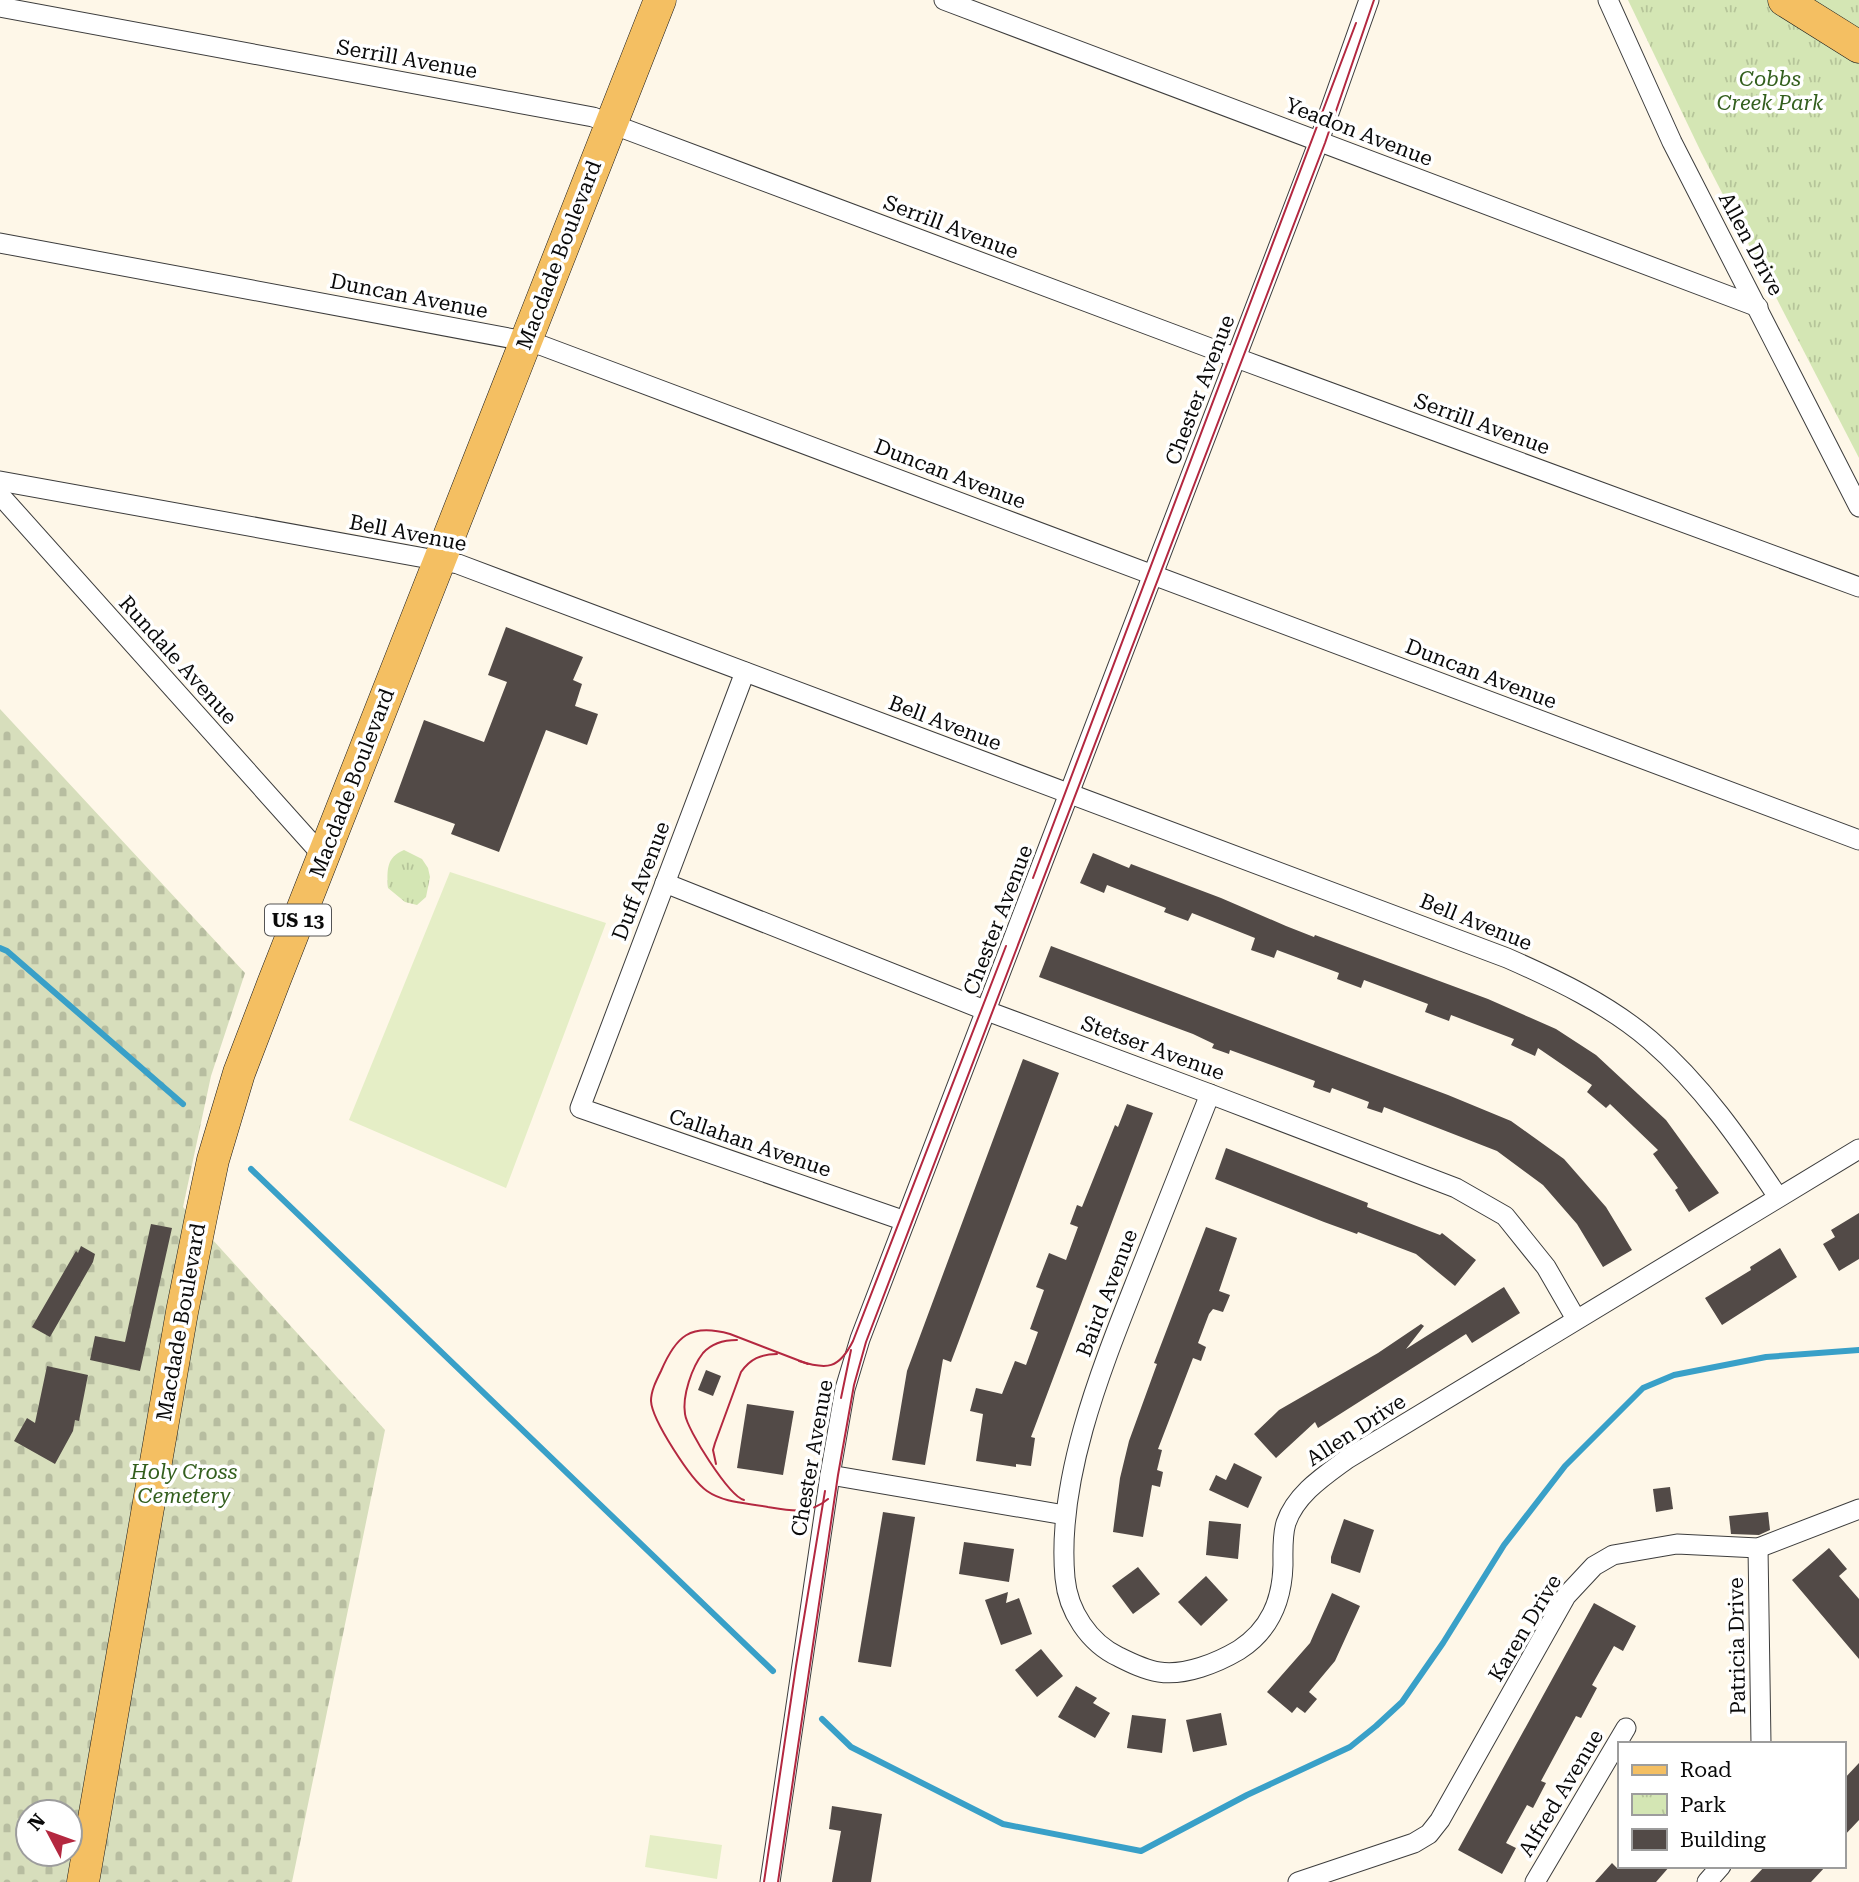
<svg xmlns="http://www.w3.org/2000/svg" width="1859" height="1882" viewBox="0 0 1859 1882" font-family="'Roboto Serif',serif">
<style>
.cemetery{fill:url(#cemetery-stones);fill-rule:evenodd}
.park{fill:url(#park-tufts)}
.pitch{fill:#e5eec6}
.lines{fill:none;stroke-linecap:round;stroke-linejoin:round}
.stream{stroke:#39a0c8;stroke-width:6}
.building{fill:#524a47}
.street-casing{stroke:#3d3d3d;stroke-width:21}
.primary-casing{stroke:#1b1b1b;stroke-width:33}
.street{stroke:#fff;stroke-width:19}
.primary{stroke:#f4bf62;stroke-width:32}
.tram{stroke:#b42840;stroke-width:2}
.labels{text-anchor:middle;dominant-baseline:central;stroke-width:7;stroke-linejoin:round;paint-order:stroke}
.shield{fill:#fff;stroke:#545454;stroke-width:2}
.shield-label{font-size:19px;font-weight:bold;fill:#0a0a0a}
.street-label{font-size:21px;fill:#0a0a0a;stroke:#fff}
.park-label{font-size:21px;font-style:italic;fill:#335f1e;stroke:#fff}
</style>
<defs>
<pattern id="cemetery-stones" width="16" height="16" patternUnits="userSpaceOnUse" patternTransform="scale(1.75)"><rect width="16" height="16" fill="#d7debc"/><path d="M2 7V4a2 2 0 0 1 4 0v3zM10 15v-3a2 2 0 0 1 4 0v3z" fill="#b7bda0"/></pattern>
<pattern id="park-tufts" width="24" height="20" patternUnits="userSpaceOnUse" patternTransform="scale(1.75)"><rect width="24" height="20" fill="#d4e6b4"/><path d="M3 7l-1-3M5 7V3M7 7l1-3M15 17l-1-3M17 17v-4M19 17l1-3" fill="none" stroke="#b5c499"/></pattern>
</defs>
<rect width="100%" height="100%" fill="#fef7e8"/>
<path class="cemetery" d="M0,709L245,973L211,1076L183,1207L385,1430L292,1882H0ZM28,1812H70V1854H28Z"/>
<g class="park">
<polygon points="1628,0 1859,0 1859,458 1701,152"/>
<path d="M404,850L422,859L428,868L430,877L426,897L417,905L405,902L388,888C387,871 386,857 404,850Z"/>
</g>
<g class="pitch">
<polygon points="450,872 606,923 506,1188 349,1120"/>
<polygon points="650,1835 722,1845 717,1879 645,1867"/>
</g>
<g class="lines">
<g class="stream">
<polyline points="0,948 7,951 183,1104"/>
<polyline points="251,1169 773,1671"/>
<polyline points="822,1719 851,1747 1003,1824 1141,1851 1247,1795 1350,1747 1376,1726 1402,1702 1443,1643 1504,1545 1565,1466 1643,1388 1674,1375 1766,1357 1859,1350"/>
</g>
</g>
<g class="building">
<polygon points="506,627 583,657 573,680 582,684 575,706 598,714 587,745 546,730 499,852 451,834 455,824 394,802 424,720 484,742 507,682 488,675"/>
<polygon points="1093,853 1129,868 1131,864 1221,898 1286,926 1314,937 1315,935 1488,999 1556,1029 1596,1055 1666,1120 1719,1193 1689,1212 1675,1190 1678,1188 1653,1154 1658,1150 1610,1104 1606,1108 1587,1092 1592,1085 1538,1048 1535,1056 1511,1045 1514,1039 1451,1015 1449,1021 1425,1012 1428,1004 1364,980 1361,988 1337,979 1339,973 1277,950 1274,958 1251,950 1255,938 1192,913 1188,921 1164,912 1166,908 1107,885 1104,893 1080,883"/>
<polygon points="1051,946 1448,1095 1511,1121 1564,1159 1606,1207 1632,1250 1603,1267 1577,1224 1543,1185 1497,1151 1384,1107 1382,1113 1367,1108 1369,1102 1332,1088 1330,1093 1313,1087 1315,1081 1230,1050 1229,1054 1212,1048 1214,1044 1193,1034 1039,977"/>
<polygon points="1023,1059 1059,1073 951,1362 943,1359 925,1465 892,1460 907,1371"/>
<polygon points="1127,1104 1153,1113 1031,1437 1035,1438 1031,1466 1016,1464 1016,1467 976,1461 983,1414 970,1411 976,1388 1002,1394 1015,1361 1026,1365 1038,1332 1030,1329 1044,1290 1036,1287 1049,1253 1066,1260 1078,1227 1070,1224 1077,1205 1082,1207 1115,1125 1118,1127"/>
<polygon points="1226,1148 1368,1203 1367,1207 1440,1235 1442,1233 1476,1260 1455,1286 1416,1254 1358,1232 1357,1234 1324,1222 1215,1179"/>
<polygon points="1859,1213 1859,1259 1839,1271 1823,1244 1835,1237 1831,1230"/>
<polygon points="151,1224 172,1228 140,1371 90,1360 95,1336 125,1342"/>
<polygon points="1206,1227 1237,1238 1219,1291 1230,1295 1223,1312 1213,1309 1209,1314 1198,1343 1206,1347 1201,1361 1193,1358 1158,1449 1162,1450 1157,1470 1163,1472 1160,1487 1152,1485 1143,1537 1113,1532 1120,1478 1129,1441 1157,1364 1154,1363"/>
<polygon points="81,1246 95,1254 93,1262 50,1337 32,1327 76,1251 78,1253"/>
<polygon points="1780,1248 1797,1277 1722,1325 1705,1298 1751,1270 1750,1267"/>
<polygon points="1504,1287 1520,1313 1472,1343 1466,1334 1318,1428 1315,1422 1276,1458 1254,1434 1279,1410 1378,1353 1421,1324 1424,1326 1406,1349"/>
<polygon points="47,1366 88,1375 79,1421 75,1420 73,1431 55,1464 14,1441 27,1418 35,1423"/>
<polygon points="706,1370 721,1376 713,1396 698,1390"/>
<polygon points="747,1404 794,1411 783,1475 737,1468"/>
<polygon points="1234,1463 1262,1477 1248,1508 1209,1490 1216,1475 1226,1480"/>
<polygon points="1670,1487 1673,1509 1656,1512 1653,1489"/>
<polygon points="883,1512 915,1517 891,1667 858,1662"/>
<polygon points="1768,1512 1770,1530 1759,1535 1731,1534 1729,1516"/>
<polygon points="1344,1519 1374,1530 1360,1573 1331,1563 1331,1557"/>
<polygon points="1209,1521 1241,1524 1238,1559 1206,1555"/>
<polygon points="964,1542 1014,1549 1009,1582 959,1574"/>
<polygon points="1829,1548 1847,1569 1839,1576 1859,1599 1859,1659 1792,1580"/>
<polygon points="1138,1567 1160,1594 1133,1614 1112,1586"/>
<polygon points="1206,1576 1228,1600 1201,1626 1178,1602"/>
<polygon points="1008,1592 1006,1603 1019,1598 1032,1634 1001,1645 985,1600"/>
<polygon points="1332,1593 1360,1606 1335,1661 1309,1692 1317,1699 1305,1713 1297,1707 1292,1713 1267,1692 1310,1643"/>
<polygon points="1594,1603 1636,1626 1623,1651 1614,1646 1592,1685 1597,1688 1581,1718 1576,1716 1541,1781 1546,1783 1533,1808 1527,1805 1506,1843 1516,1848 1502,1874 1458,1850"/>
<polygon points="1041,1649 1063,1676 1037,1697 1015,1670"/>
<polygon points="1076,1686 1097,1698 1093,1703 1110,1713 1095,1738 1058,1717"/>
<polygon points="1221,1713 1227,1745 1193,1752 1186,1720"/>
<polygon points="1132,1715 1166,1719 1162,1753 1127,1748"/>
<polygon points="1859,1763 1859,1820 1843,1837 1843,1780"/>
<polygon points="832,1806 882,1814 871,1882 832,1882 841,1831 829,1829"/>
<polygon points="1612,1863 1617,1868 1670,1866 1656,1882 1595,1882"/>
<polygon points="1765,1866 1826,1866 1811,1882 1750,1882"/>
</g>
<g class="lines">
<defs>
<g id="street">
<polyline points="944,0 1758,307"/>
<polyline points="1608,0 1672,142 1859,507"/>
<polyline points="0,7 593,117 1242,360 1859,587"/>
<polyline points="0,243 525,341 543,346 1859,840"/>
<path d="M0,481L458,564L1507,958C1557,980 1608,1004 1650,1040C1702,1085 1740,1140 1778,1197"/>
<polyline points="0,495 323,856"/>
<polyline points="745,672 580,1108 905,1221"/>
<polyline points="665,883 987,1011 1210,1094 1456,1188 1505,1216 1546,1267 1576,1319"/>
<path d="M1210,1094C1186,1155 1162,1215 1138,1276C1102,1367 1056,1479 1065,1578C1068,1611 1089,1643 1119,1657C1131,1663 1145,1670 1159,1672C1185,1676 1217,1663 1239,1650C1270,1630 1282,1601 1283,1565C1283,1551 1282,1536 1286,1523C1296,1494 1324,1476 1347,1459L1859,1149"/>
<polyline points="830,1475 1065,1515"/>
<polyline points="1758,1548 1761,1744"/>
<polyline points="770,1882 830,1475 845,1389 860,1339 1319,141 1369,0"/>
<polyline points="1298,1882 1414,1843 1429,1834 1440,1820 1566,1596 1594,1566 1613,1555 1677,1544 1758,1548 1859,1509"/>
<polyline points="1535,1882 1626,1728"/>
<polyline points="1707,1882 1721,1866"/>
</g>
<g id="primary">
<polyline points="1784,0 1859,47"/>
<polyline points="83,1882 182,1312 202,1212 213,1160 239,1073 273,984 660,0"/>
</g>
</defs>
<use href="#street" class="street-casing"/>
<use href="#primary" class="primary-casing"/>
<use href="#street" class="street"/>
<use href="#primary" class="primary"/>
<g class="tram">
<polyline points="1033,878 1356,23"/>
<path d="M737,1340C725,1340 712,1343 703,1353C692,1367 682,1396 685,1414C687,1430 729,1496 744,1500"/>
<path d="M799,1361C827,1370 839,1369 853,1341L1006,946"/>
<path d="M808,1364L730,1334C690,1323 676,1336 661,1371C656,1381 651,1391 651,1401C652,1420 691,1480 707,1491C724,1503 748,1503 768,1507C791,1511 809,1515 828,1499"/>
<polyline points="841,1398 851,1350"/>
<path d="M716,1464L713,1450L715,1443L741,1372C750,1359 761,1354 777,1354"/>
<polyline points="764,1882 796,1666 825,1491"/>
<polyline points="778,1882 838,1475 854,1385 866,1342 1325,143 1374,0"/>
</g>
</g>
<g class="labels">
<rect class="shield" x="265" y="904.5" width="66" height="31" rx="5"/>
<g class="shield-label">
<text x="298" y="920">US 13</text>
</g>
<g class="street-label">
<text transform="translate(407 59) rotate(10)">Serrill Avenue</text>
<text transform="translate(1359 132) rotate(21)">Yeadon Avenue</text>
<text transform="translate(951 227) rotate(21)">Serrill Avenue</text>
<text transform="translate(1751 244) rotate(62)">Allen Drive</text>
<text transform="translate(559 255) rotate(-69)">Macdade Boulevard</text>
<text transform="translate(409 296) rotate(11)">Duncan Avenue</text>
<text transform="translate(1200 390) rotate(-69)">Chester Avenue</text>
<text transform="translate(1482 424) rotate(20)">Serrill Avenue</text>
<text transform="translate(950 474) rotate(21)">Duncan Avenue</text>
<text transform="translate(408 533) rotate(11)">Bell Avenue</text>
<text transform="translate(178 660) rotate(48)">Rundale Avenue</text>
<text transform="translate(1481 674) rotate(21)">Duncan Avenue</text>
<text transform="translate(945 723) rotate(21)">Bell Avenue</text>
<text transform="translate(352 783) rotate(-69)">Macdade Boulevard</text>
<text transform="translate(641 881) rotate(-69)">Duff Avenue</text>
<text transform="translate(998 920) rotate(-69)">Chester Avenue</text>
<text transform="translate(1476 922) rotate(22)">Bell Avenue</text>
<text transform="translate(1153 1048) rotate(20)">Stetser Avenue</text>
<text transform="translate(750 1143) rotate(19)">Callahan Avenue</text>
<text transform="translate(1107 1293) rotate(-69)">Baird Avenue</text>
<text transform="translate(181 1322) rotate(-80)">Macdade Boulevard</text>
<text transform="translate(1356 1430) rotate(-33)">Allen Drive</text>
<text transform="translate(812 1458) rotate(-80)">Chester Avenue</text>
<text transform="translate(1525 1628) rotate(-59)">Karen Drive</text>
<text transform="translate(1737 1646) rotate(-91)">Patricia Drive</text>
<text transform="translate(1561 1793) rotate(-59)">Alfred Avenue</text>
</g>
<g class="park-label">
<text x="1770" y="79">Cobbs<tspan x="1770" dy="24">Creek Park</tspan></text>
<text x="184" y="1472">Holy Cross<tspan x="184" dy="24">Cemetery</tspan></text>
</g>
</g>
<rect x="1618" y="1742" width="228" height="126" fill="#ffffff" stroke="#9d9d9d" stroke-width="2"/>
<rect x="1632" y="1765" width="35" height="10" fill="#f4bf62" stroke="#9d9d9d" stroke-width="2"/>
<text x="1680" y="1777" font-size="21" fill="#0a0a0a">Road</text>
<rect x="1632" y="1794" width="35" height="21" fill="url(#park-tufts)" stroke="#9d9d9d" stroke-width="2"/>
<text x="1680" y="1812" font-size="21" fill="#0a0a0a">Park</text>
<rect x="1632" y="1829" width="35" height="21" fill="#524a47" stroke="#9d9d9d" stroke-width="2"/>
<text x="1680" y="1847" font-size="21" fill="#0a0a0a">Building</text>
<g transform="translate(49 1833) rotate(311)"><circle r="33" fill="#ffffff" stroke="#9d9d9d" stroke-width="2"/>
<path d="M0-5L12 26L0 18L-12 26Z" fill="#b42840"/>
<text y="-10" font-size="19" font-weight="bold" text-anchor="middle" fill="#0a0a0a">N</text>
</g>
</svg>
